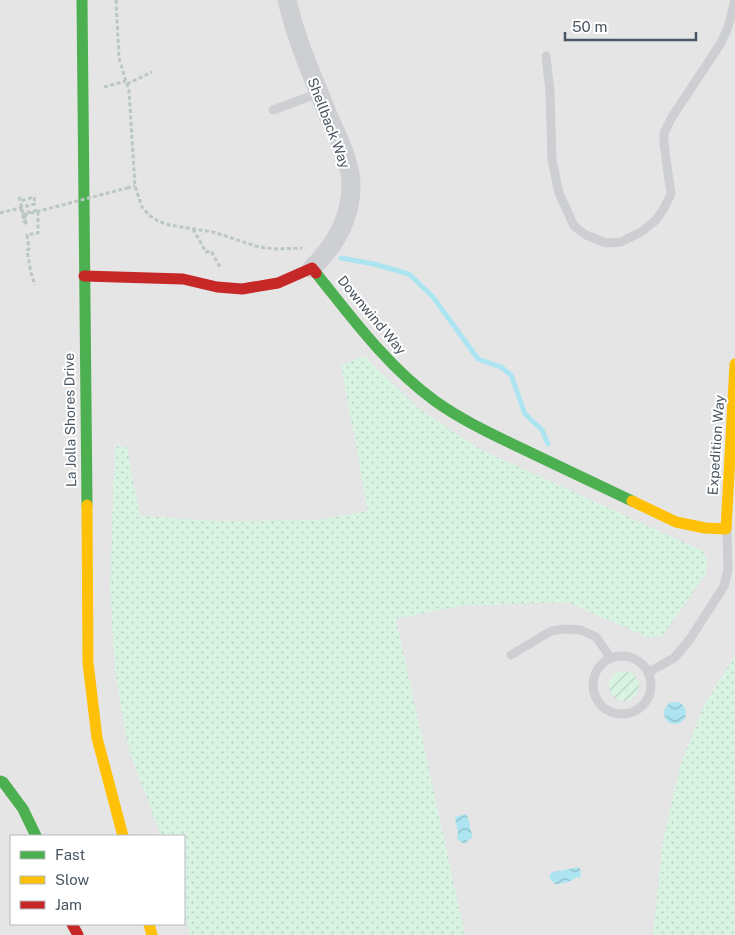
<svg xmlns="http://www.w3.org/2000/svg" width="735" height="935" viewBox="0 0 735 935" font-family="'Public Sans',sans-serif">
<style>
.education{fill:#e5e5e6;fill-rule:evenodd}
.park{fill:url(#park-dots)}
.garden{fill:url(#garden-furrows)}
.water{fill:url(#water-waves)}
.lines{fill:none;stroke-linecap:round;stroke-linejoin:round}
.stream{stroke:#ace4f1;stroke-width:5}
.path{stroke:#bbc7c4;stroke-width:3;stroke-dasharray:4 2.5;stroke-linecap:butt}
.lane{stroke:#cdcfd2;stroke-width:9}
.street{stroke:#cdcfd2;stroke-width:19}
.fast{stroke:#4caf50;stroke-width:11}
.slow{stroke:#ffc107;stroke-width:11}
.jam{stroke:#c62828;stroke-width:11}
.path-bridge{stroke:#bbc7c4;stroke-width:3;stroke-dasharray:4 2.5;stroke-linecap:butt}
.labels{text-anchor:middle;dominant-baseline:central;stroke-width:4;stroke-linejoin:round;paint-order:stroke}
.street-label{font-size:14px;fill:#495661;stroke:#fff}
</style>
<defs>
<pattern id="park-dots" width="8" height="8" patternUnits="userSpaceOnUse" patternTransform="scale(1.25)"><rect width="8" height="8" fill="#d8f3e2"/><path d="M2 2h.1M6 6h.1" fill="none" stroke="#bbd2c4" stroke-width="1.8" stroke-linecap="round"/></pattern>
<pattern id="garden-furrows" width="10" height="10" patternUnits="userSpaceOnUse" patternTransform="scale(1.25)"><rect width="10" height="10" fill="#d8f3e2"/><path d="M-1 1l2-2M0 10L10 0M9 11l2-2" fill="none" stroke="#bbd2c4"/></pattern>
<pattern id="water-waves" width="16" height="10" patternUnits="userSpaceOnUse" patternTransform="scale(1.25)"><rect width="16" height="10" fill="#ace4f1"/><path d="M0 5q4-4 8 0t8 0" fill="none" stroke="#8ebcc7"/></pattern>
</defs>
<rect width="100%" height="100%" fill="#f4f4f4"/>
<path class="education" d="M0,0H735V935H0ZM11,836H184V924H11Z"/>
<g class="park">
<polygon points="364,356 417,407 462,438 486,452 703,551 707,561 706,573 663,636 650,638 567,602 460,606 396,619 465,935 190,935 184,911 184,836 161,836 129,750 115,671 110,586 115,445 127,447 140,516 219,521 318,520 368,511 341,365"/>
<polygon points="735,655 735,935 653,935 663,839 681,764 703,707"/>
</g>
<circle class="garden" cx="624" cy="686" r="15"/>
<g class="water">
<circle cx="675" cy="713" r="11"/>
<path d="M466,814C470,820 470,831 473,837L464,844L457,839L458,833L455,817Z"/>
<path d="M579,867L581,871L580,878L577,877C570,882 564,884 555,884L550,879V874L553,872Z"/>
</g>
<g class="lines">
<polyline class="stream" points="341,258 374,264 409,274 433,297 478,359 501,367 511,375 525,414 542,430 548,444"/>
<g class="path">
<polyline points="116,0 119,58 129,91 135,186 142,207 149,215 158,221 169,225 213,232 259,247 277,249 302,248"/>
<polyline points="127,84 152,72"/>
<polyline points="104,87 126,81"/>
<polyline points="127,188 135,186"/>
<polyline points="21,208 24,221 26,224"/>
<polyline points="0,213 35,204 34,197 20,201"/>
<polyline points="26,224 25,213 38,210 38,233 27,235 29,249 27,250 31,273 35,285"/>
<polyline points="193,229 206,252 211,251 220,267"/>
</g>
<g class="lane">
<polyline points="546,56 550,92 552,160 559,193 574,226 586,235 606,243 621,242 641,232 656,220 663,210 671,194 664,144 664,133 672,117 721,43 728,27 735,0"/>
<polyline points="273,110 319,93"/>
<polyline points="511,655 551,631 565,629 581,630 596,637 611,658"/>
<circle cx="622" cy="685" r="29"/>
<polyline points="649,672 674,658 690,639 724,586 728,571 727,531"/>
</g>
<path class="street" d="M287,0C296,40 313,77 328,115C337,136 352,164 351,187C350,219 335,246 312,268"/>
<g class="fast">
<polyline points="82,0 87,505"/>
<path d="M316,273C352,318 387,366 435,401C463,421 494,435 525,450C561,467 596,484 632,501"/>
<polyline points="0,781 3,782 23,809 36,836"/>
</g>
<g class="slow">
<polyline points="632,501 676,522 705,528 726,529 735,364"/>
<polyline points="87,505 88,663 97,738 123,836"/>
<polyline points="149,924 152,935"/>
</g>
<g class="jam">
<polyline points="84,276 183,279 217,287 242,289 278,283 312,268 316,273"/>
<polyline points="72,924 78,935"/>
</g>
<g class="path-bridge">
<polyline points="19,197 26,224"/>
<polyline points="24,215 127,188"/>
</g>
</g>
<g class="labels">
<g class="street-label">
<text transform="translate(329 123) rotate(69)">Shellback Way</text>
<text transform="translate(372 315) rotate(50)">Downwind Way</text>
<text transform="translate(70 420) rotate(-91)">La Jolla Shores Drive</text>
<text transform="translate(716 445) rotate(-86)">Expedition Way</text>
</g>
</g>
<rect x="10" y="835" width="175" height="90" fill="#ffffff" stroke="#b6bbc0"/>
<rect x="20" y="851" width="25" height="8" fill="#4caf50" stroke="#b6bbc0"/>
<text x="55" y="860" font-size="15" fill="#495661">Fast</text>
<rect x="20" y="876" width="25" height="8" fill="#ffc107" stroke="#b6bbc0"/>
<text x="55" y="885" font-size="15" fill="#495661">Slow</text>
<rect x="20" y="901" width="25" height="8" fill="#c62828" stroke="#b6bbc0"/>
<text x="55" y="910" font-size="15" fill="#495661">Jam</text>
<path d="M565 32v8h131v-8" fill="none" stroke="#495661" stroke-width="2.5"/>
<text x="572" y="32" font-size="15" fill="#495661" stroke="#ffffff" stroke-width="4" paint-order="stroke">50 m</text>
</svg>
